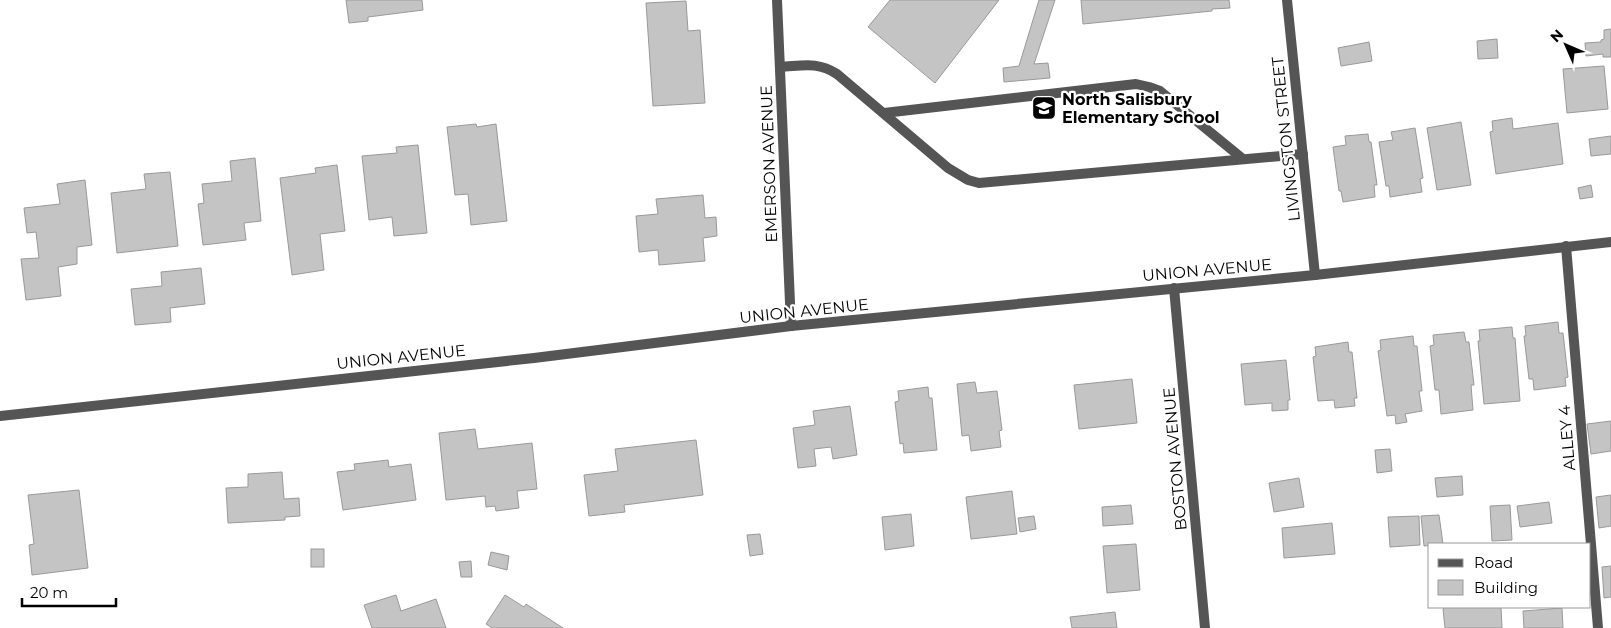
<svg xmlns="http://www.w3.org/2000/svg" width="1611" height="628" viewBox="0 0 1611 628" font-family="Montserrat,sans-serif">
<style>
.building{fill:#c4c4c4;stroke:#999}
.lines{fill:none;stroke-linecap:round;stroke-linejoin:round}
.lane{stroke:#555;stroke-width:10}
.street{stroke:#555;stroke-width:10}
.labels{text-anchor:middle;dominant-baseline:central;stroke-width:4.5;stroke-linejoin:round;paint-order:stroke}
.poi-label{font-size:16px;font-weight:bold;fill:#000;stroke:#fff;text-anchor:start}
.street-label{font-size:16px;fill:#000;stroke:#fff}
</style>
<rect width="100%" height="100%" fill="#fff"/>
<g class="building">
<polygon points="346,0 422,0 423,10 368,17 368,21 349,23"/>
<polygon points="890,0 999,0 935,83 868,27"/>
<polygon points="1039,0 1055,0 1034,64 1048,63 1050,78 1004,82 1003,68 1019,66"/>
<polygon points="1081,0 1229,0 1230,8 1212,9 1212,11 1083,24"/>
<polygon points="686,1 688,31 700,30 705,103 653,106 646,3"/>
<polygon points="1611,29 1611,57 1603,57 1603,54 1586,56 1585,43 1601,42 1601,40 1604,39 1604,30"/>
<polygon points="1497,39 1498,58 1478,59 1477,41"/>
<polygon points="1369,42 1372,61 1341,66 1338,48"/>
<polygon points="1604,66 1608,109 1567,113 1563,69"/>
<polygon points="1512,118 1513,129 1558,123 1563,164 1496,174 1490,132 1493,131 1492,121"/>
<polygon points="1461,122 1471,185 1437,190 1427,128"/>
<polygon points="476,124 477,127 496,124 507,221 471,225 468,194 455,195 447,127"/>
<polygon points="1415,128 1423,178 1420,179 1422,192 1390,197 1389,186 1386,186 1379,142 1393,140 1391,132"/>
<polygon points="1368,134 1369,142 1371,142 1377,185 1374,185 1375,197 1343,202 1341,191 1339,191 1333,147 1346,145 1345,136"/>
<polygon points="1611,136 1611,154 1591,156 1589,139"/>
<polygon points="418,145 427,233 394,236 392,217 369,220 362,156 397,153 396,147"/>
<polygon points="255,158 261,221 244,223 246,240 203,245 198,204 204,203 202,184 232,181 230,161"/>
<polygon points="337,165 345,231 320,234 324,270 292,275 280,178 316,173 315,168"/>
<polygon points="170,172 178,246 117,253 111,193 146,189 144,174"/>
<polygon points="85,180 92,245 77,247 77,264 58,267 61,296 26,300 21,259 39,258 36,232 27,233 24,208 60,204 57,184"/>
<polygon points="1591,185 1593,197 1580,199 1578,188"/>
<polygon points="703,195 705,218 716,217 717,236 703,238 705,261 659,265 658,250 639,252 636,216 658,214 656,199"/>
<polygon points="201,268 205,304 170,308 171,322 135,325 131,289 162,286 161,272"/>
<polygon points="1558,322 1559,333 1563,333 1568,377 1565,378 1566,386 1534,390 1533,379 1529,379 1524,336 1526,336 1525,326"/>
<polygon points="1512,327 1513,338 1515,338 1520,401 1484,404 1478,341 1480,341 1479,330"/>
<polygon points="1464,332 1466,342 1469,342 1474,385 1471,385 1473,410 1441,414 1439,390 1435,390 1430,346 1434,345 1433,335"/>
<polygon points="1413,336 1414,346 1417,346 1422,391 1419,391 1422,411 1405,414 1407,422 1396,424 1395,415 1387,416 1378,351 1381,350 1380,340"/>
<polygon points="1348,342 1349,352 1352,352 1357,398 1354,398 1355,406 1335,408 1334,400 1318,401 1313,357 1316,356 1315,347"/>
<polygon points="1286,360 1290,400 1288,400 1288,410 1272,411 1272,403 1245,405 1241,364"/>
<polygon points="1132,379 1137,423 1079,429 1074,385"/>
<polygon points="975,382 977,393 997,391 1002,430 999,431 1001,447 971,451 969,435 962,436 957,384"/>
<polygon points="928,387 929,398 932,398 937,450 904,453 903,443 900,444 895,402 899,401 898,391"/>
<polygon points="850,406 857,455 833,459 831,447 814,449 816,466 798,468 793,428 815,425 813,411"/>
<polygon points="1611,421 1611,451 1591,454 1587,424"/>
<polygon points="475,429 478,449 532,443 537,489 517,491 519,508 496,511 495,506 486,507 485,496 446,500 439,433"/>
<polygon points="696,440 703,495 624,505 625,512 589,516 584,475 618,471 615,449"/>
<polygon points="1390,449 1392,471 1377,473 1375,450"/>
<polygon points="388,460 389,467 411,464 416,500 343,510 337,472 355,470 354,464"/>
<polygon points="282,472 284,499 299,498 300,516 285,517 285,520 228,523 226,488 248,487 248,474"/>
<polygon points="1462,476 1463,495 1437,497 1435,478"/>
<polygon points="1299,478 1304,507 1274,512 1269,483"/>
<polygon points="79,490 88,568 32,575 29,545 34,544 28,495"/>
<polygon points="1012,491 1017,534 971,539 966,497"/>
<polygon points="1611,495 1611,526 1599,528 1596,497"/>
<polygon points="1549,502 1552,523 1520,527 1517,506"/>
<polygon points="1131,505 1133,524 1103,526 1102,507"/>
<polygon points="1510,505 1512,540 1492,541 1490,506"/>
<polygon points="911,514 914,546 885,550 882,517"/>
<polygon points="1439,515 1443,544 1424,546 1421,516"/>
<polygon points="1034,516 1036,529 1020,532 1018,518"/>
<polygon points="1419,516 1420,545 1390,547 1388,517"/>
<polygon points="1332,523 1335,554 1284,558 1282,528"/>
<polygon points="760,534 763,554 750,556 747,535"/>
<polygon points="1136,544 1140,590 1107,593 1103,546"/>
<rect x="311" y="549" width="13" height="18"/>
<polygon points="491,552 509,556 507,570 488,565"/>
<polygon points="471,561 472,577 461,577 459,562"/>
<polygon points="1611,566 1611,597 1604,598 1602,567"/>
<polygon points="396,595 401,611 436,599 446,628 372,628 364,605"/>
<polygon points="505,595 524,607 526,604 563,628 492,628 486,624"/>
<polygon points="1445,607 1501,607 1502,628 1445,628 1443,609"/>
<polygon points="1562,608 1563,628 1524,628 1523,611"/>
<polygon points="1115,612 1117,628 1072,628 1070,617"/>
</g>
<g class="lines">
<g class="lane">
<path d="M780,67C802,66 817,61 837,74L948,168L968,180L979,183L1303,154"/>
<polyline points="884,113 1136,84 1149,87 1160,91 1243,159"/>
<polyline points="1566,246 1598,628"/>
</g>
<g class="street">
<polyline points="777,0 791,326"/>
<polyline points="1287,0 1315,275"/>
<polyline points="1174,288 1205,628"/>
<polyline points="0,416 534,358 791,326 1315,275 1611,242"/>
</g>
</g>
<defs>
<symbol id="school-square" viewBox="-11 -11 22 22"><rect x="-9" y="-9" width="18" height="18" rx="4" fill="#000" stroke="#fff"/><path d="M0-5L7-2L0 1L-7-2ZM-4 1L0 2.5L4 1V4Q0 6-4 4Z" fill="#fff"/></symbol>
</defs>
<g fill-rule="evenodd">
<use href="#school-square" x="1030" y="94" width="28" height="28"/>
</g>
<g class="labels">
<g class="poi-label">
<text x="1062" y="99">North Salisbury<tspan x="1062" dy="18">Elementary School</tspan></text>
</g>
<g class="street-label">
<text transform="translate(1286 139) rotate(-96)">LIVINGSTON STREET</text>
<text transform="translate(769 164) rotate(-92)">EMERSON AVENUE</text>
<text transform="translate(1207 270) rotate(-5)">UNION AVENUE</text>
<text transform="translate(804 311) rotate(-6)">UNION AVENUE</text>
<text transform="translate(401 357) rotate(-6)">UNION AVENUE</text>
<text transform="translate(1567 438) rotate(-95)">ALLEY 4</text>
<text transform="translate(1175 459) rotate(-95)">BOSTON AVENUE</text>
</g>
</g>
<rect x="1428" y="543" width="162" height="65" fill="#ffffff" stroke="#999999"/>
<rect x="1438" y="559" width="25" height="8" fill="#555555" stroke="#999999"/>
<text x="1474" y="568" font-size="15" fill="#000000">Road</text>
<rect x="1438" y="580" width="25" height="15" fill="#c4c4c4" stroke="#999999"/>
<text x="1474" y="593" font-size="15" fill="#000000">Building</text>
<g transform="translate(1566 45) rotate(315)" stroke="#ffffff" stroke-width="4" paint-order="stroke">
<path d="M0-4L9 19L0 12L-9 19Z" fill="#000000"/>
<text y="-8" font-size="14" font-weight="bold" text-anchor="middle" fill="#000000">N</text>
</g>
<path d="M22 598v8h94v-8" fill="none" stroke="#000000" stroke-width="2.5"/>
<text x="30" y="598" font-size="15" fill="#000000" stroke="#ffffff" stroke-width="4" paint-order="stroke">20 m</text>
</svg>
